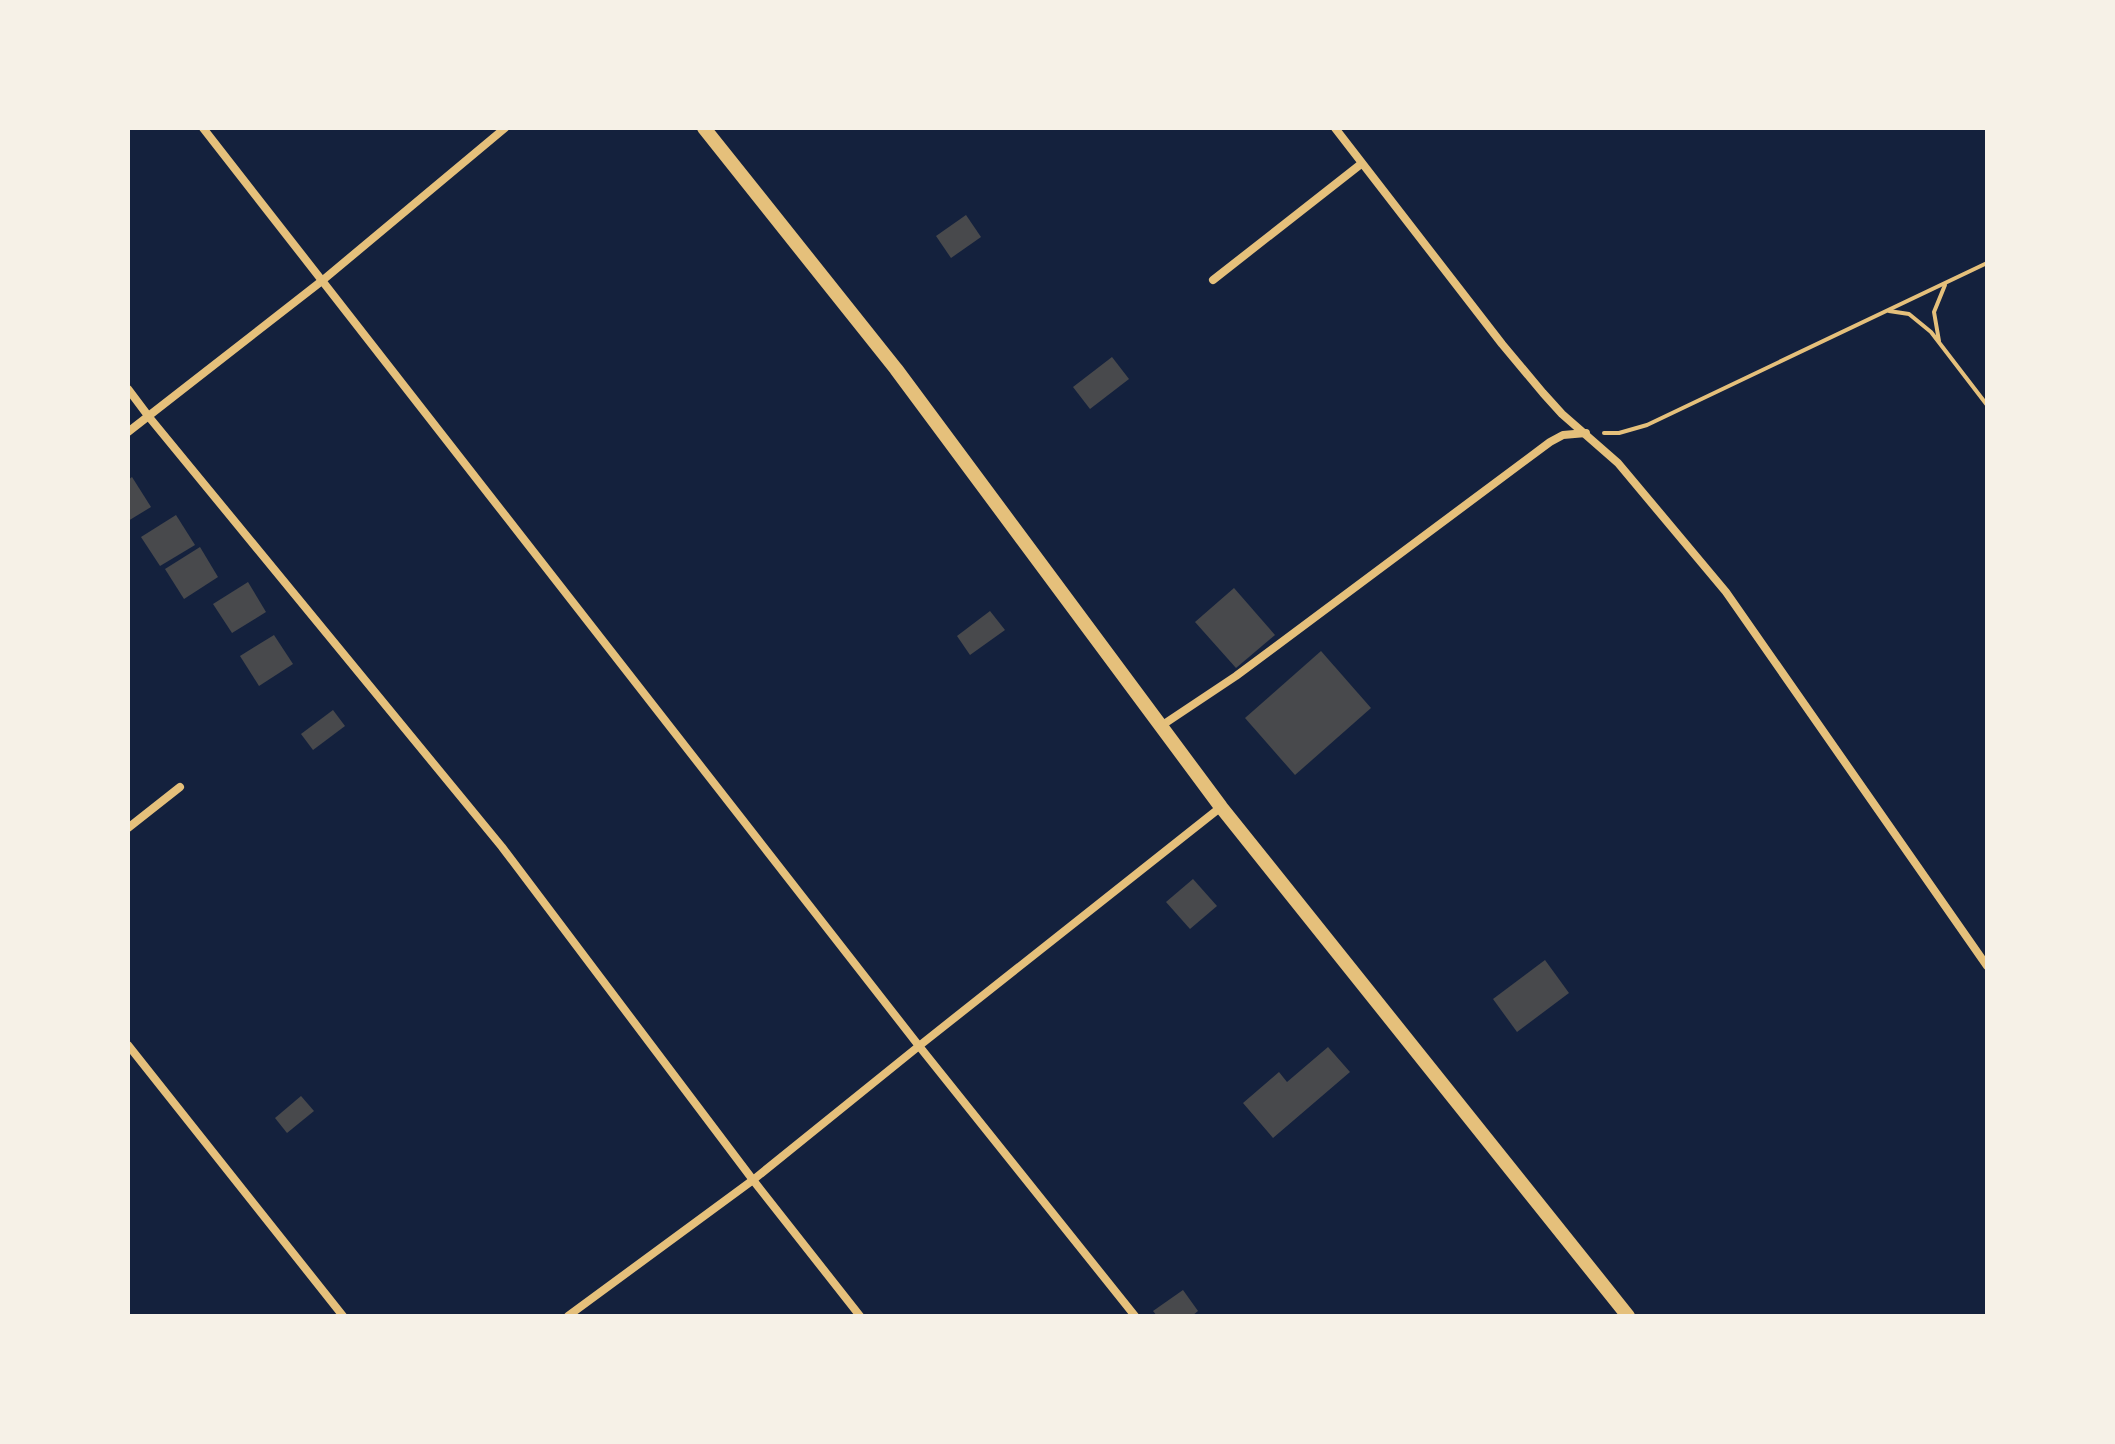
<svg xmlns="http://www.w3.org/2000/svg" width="2115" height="1444" viewBox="0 0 2115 1444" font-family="'IBM Plex Sans',sans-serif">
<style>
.building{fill:#48494c}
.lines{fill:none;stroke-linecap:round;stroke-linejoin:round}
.path{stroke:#e5c07b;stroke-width:4}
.minor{stroke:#e5c07b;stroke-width:8}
.tertiary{stroke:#e5c07b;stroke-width:14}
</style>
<rect width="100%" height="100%" fill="#14213d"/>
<g class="building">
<polygon points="966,215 981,237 951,258 936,236"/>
<polygon points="1112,357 1129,379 1090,409 1073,387"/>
<polygon points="132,477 151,507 128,521 128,480"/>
<polygon points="176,515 195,545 160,566 141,537"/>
<polygon points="200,547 218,577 184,599 165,569"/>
<polygon points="248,582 266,612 232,633 213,604"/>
<polygon points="1234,588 1275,635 1236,668 1195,622"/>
<polygon points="990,611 1005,630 970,655 957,636"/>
<polygon points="274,635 293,664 259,686 240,656"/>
<polygon points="1321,651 1371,708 1295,775 1245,718"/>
<polygon points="333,710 345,726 313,750 301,734"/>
<polygon points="1193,879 1217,906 1190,929 1166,902"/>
<polygon points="1545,960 1569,993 1517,1032 1493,999"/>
<polygon points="1328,1047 1350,1072 1273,1138 1243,1103 1279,1072 1287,1082"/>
<polygon points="301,1096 314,1111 287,1133 275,1118"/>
<polygon points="1183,1290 1198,1311 1192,1316 1157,1316 1153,1311"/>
</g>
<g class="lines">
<g class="path">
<polyline points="1889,311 1909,314 1931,332 1987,405"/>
<polyline points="1939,341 1934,312 1945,285"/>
<polyline points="1604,433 1619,433 1647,425 1987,263"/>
</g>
<g class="minor">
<polyline points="203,128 919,1046 1135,1316"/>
<polyline points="1335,128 1502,344 1543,393 1562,414 1618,463 1726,592 1987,966"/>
<polyline points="1213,280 1361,164"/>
<polyline points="128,389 149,417 502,847 753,1180 860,1316"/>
<polyline points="128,432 323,280 505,128"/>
<polyline points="1161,726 1236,676 1550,442 1563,435 1586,433"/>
<polyline points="128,828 180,787"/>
<polyline points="128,1045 343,1316"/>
<polyline points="568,1316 753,1180 919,1046 1221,807"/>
</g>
<polyline class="tertiary" points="704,128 896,369 1221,807 1628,1316"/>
</g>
<rect width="2115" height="1444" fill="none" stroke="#f6f1e7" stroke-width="260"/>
</svg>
